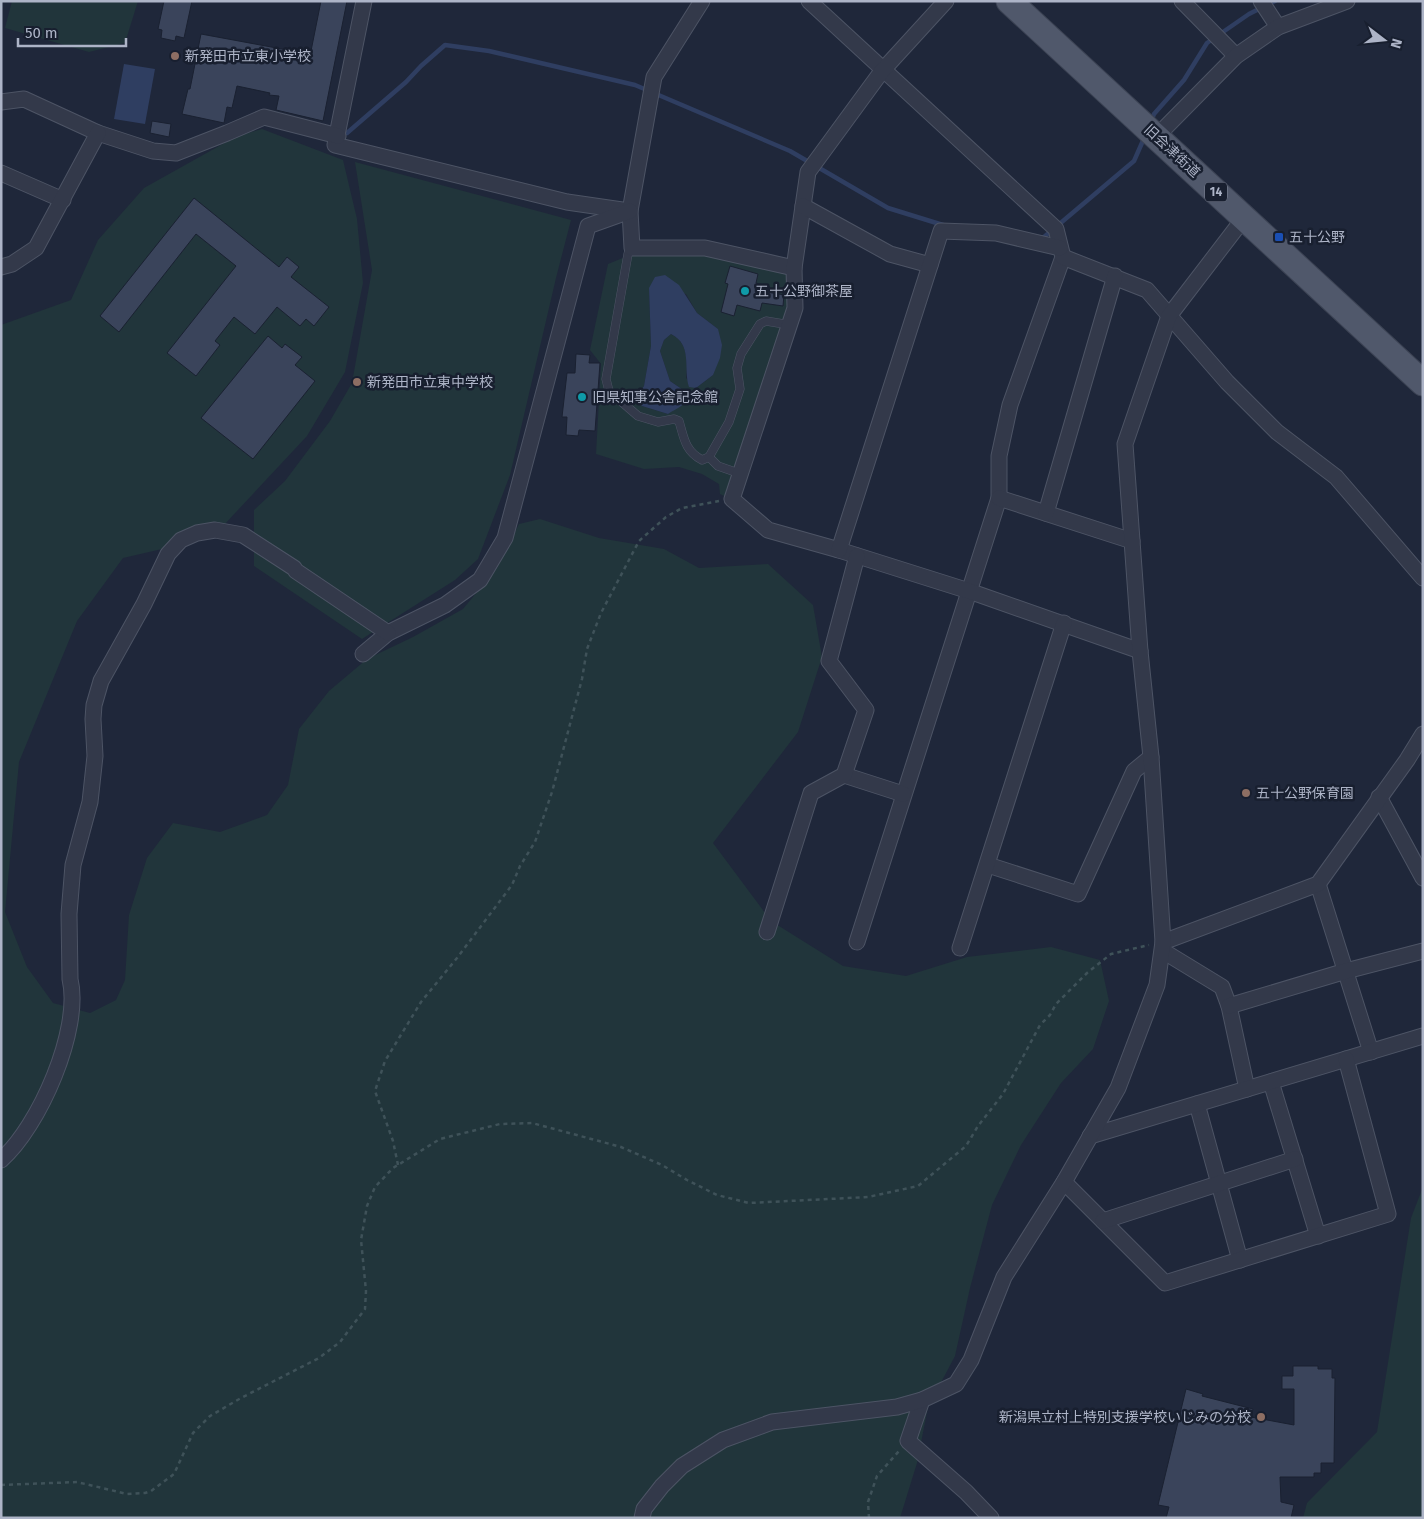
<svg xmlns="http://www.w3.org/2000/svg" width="1424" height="1519" viewBox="0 0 1424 1519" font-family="'Fira Sans','Noto Sans JP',sans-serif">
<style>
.green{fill:#21353b;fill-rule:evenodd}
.water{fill:#2f3e61}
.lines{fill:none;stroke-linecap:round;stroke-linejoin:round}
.stream{stroke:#2f3e61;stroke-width:4.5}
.building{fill:#3a445b;stroke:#1a2131}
.lane-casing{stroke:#4d5465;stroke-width:9}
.street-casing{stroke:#4d5465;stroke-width:17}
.primary-casing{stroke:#3c4354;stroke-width:27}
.path{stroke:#3f5259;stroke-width:2.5;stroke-dasharray:4 4;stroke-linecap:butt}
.lane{stroke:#33394a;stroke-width:8}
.street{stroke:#33394a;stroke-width:15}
.primary{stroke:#50586b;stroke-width:25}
.education-dot{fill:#8d6e63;stroke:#181f2f;stroke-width:2}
.transit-dot{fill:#1a4fb4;stroke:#181f2f;stroke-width:2}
.culture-dot{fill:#0f9aa8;stroke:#181f2f;stroke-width:2}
.labels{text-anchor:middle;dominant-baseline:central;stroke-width:5;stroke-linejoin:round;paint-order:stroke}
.shield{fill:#181f2f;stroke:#808799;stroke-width:1}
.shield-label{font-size:12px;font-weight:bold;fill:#adb4c7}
.poi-label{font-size:14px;fill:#adb4c7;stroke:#181f2f;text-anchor:start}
.street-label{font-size:14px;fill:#adb4c7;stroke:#181f2f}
</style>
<rect width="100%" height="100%" fill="#1f273a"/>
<g class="green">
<polygon points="12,1 138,1 125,43 89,52 5,28"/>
<polygon points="262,129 343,160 357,219 363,283 345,372 307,436 223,526 175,546 123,558 77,621 19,762 5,912 27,967 53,1003 90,1013 116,1000 125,980 129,915 147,858 173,823 220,832 267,815 288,785 299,729 329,691 367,659 413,637 463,609 497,568 519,524 540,519 599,538 664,549 699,568 768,564 813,605 822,657 798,732 713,843 771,921 843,966 906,976 967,957 1051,947 1100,960 1109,1001 1093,1049 1061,1083 1021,1145 992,1205 970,1288 955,1356 928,1407 917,1463 900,1518 1,1518 1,325 71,300 98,240 144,188 237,136"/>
<polygon points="355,162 571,220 556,278 510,475 478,559 455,580 362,639 254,566 254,510 285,481 330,421 352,383 372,270"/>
<path d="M635,253L706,254L787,273L788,310L730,490L724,496L720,494L719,484L702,474L679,467L644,469L596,454L601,364L590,350L608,264ZM649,288L686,294L697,313L718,329L713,375L696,388L686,378C688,362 688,342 671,334L664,340L660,351L670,381L689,394L668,414L642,406L635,399L644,386L645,380L651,346Z"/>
<polygon points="1423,1187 1423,1518 1303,1518 1307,1503 1377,1432 1411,1218"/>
</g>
<g class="water">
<polygon points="124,64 155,69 145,124 114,119"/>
<path d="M665,275L679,285L697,313L718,329L722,345L720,358L713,375L696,388L689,387C683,368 693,345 671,334L664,340L660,351L670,381L689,394C687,405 677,408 668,414L642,406L635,399L644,386L645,380L651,346L649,288L655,277Z"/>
</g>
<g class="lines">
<g class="stream">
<polyline points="1151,122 1154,114 1184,80 1207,43 1249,14 1275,1"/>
<polyline points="347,133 406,82 421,66 445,45 489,51 635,85 790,151 888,208 943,225"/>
<polyline points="1039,238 1044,237 1134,161 1145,136"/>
</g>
</g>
<g class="building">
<polygon points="164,1 192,1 184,38 176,36 175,41 161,38 162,30 158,29"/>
<polygon points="321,1 347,1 323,121 276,110 279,96 269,95 270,93 237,86 232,108 227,107 224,123 182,114 188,89 190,89 201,34 282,49 310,56"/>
<polygon points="152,121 171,124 169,137 150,133"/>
<polygon points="194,198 279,267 287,257 299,267 291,277 329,307 314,326 306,319 300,326 277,307 255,334 234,317 215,341 220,345 196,376 167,353 236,266 196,234 119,332 100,316"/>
<polygon points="730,266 758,274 756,283 770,287 768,292 784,295 783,306 762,303 760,311 737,305 734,316 721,312 728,284 725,283"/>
<polygon points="268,336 282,348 285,344 302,357 295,365 315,381 253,459 201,418"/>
<polygon points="576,354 590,355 589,363 600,363 595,431 579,430 578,436 566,435 567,417 562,417 567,373 575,373"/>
<polygon points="1293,1366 1318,1366 1318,1369 1332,1369 1332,1378 1335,1378 1334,1463 1321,1463 1321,1473 1314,1473 1314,1477 1280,1477 1281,1502 1294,1505 1291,1518 1166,1518 1169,1507 1158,1505 1186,1389 1203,1394 1202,1396 1253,1409 1251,1417 1294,1425 1294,1389 1282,1389 1282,1376 1293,1376"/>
</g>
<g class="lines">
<defs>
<g id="lane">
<path d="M632,248L628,254L606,379L609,391L638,416L658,422L674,419L679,421C684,438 685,451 702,460L709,457L729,422L740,389L737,368L741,354L760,324L766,321L790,325"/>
<polyline points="709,457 718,466 741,474"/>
</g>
<g id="street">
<polyline points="364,1 335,145 567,202 629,211"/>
<polyline points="702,1 654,77 630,211 632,248 705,248 794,268"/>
<polyline points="809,1 1056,229 1063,257 1010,405 999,456 999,498 857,942"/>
<polyline points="946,1 882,71 808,172 794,268 795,308 732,499 768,530 839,550 969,591 1140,651"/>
<polyline points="1182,1 1236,56"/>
<polyline points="1261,1 1278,27"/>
<polyline points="1,102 24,99 98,133 153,151 176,153 227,133 264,117 338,136"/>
<polyline points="1156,137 1236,56 1278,27 1347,1"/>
<polyline points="1,173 63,200"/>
<polyline points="803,206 890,254 930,265"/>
<polyline points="1063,257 1147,290 1227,382 1277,432 1336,477 1423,578"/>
<polyline points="1,267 12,264 36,248 98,133"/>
<polyline points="999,498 1132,541"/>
<polyline points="1046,513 1115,276"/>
<polyline points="839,550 941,231 996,233 1060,248"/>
<polyline points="363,654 388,633 445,605 480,580 505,538 588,226 630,211"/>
<polyline points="844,775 903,794"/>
<polyline points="1379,797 1423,878"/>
<polyline points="988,865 1078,894 1134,771 1151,757"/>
<polyline points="1318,884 1371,1052"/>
<polyline points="767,932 811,793 844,775 866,710 829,661 857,556"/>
<polyline points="1163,942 1318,884 1407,760 1423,734"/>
<polyline points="960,948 1064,623"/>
<polyline points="1163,951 1222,987 1229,1006 1247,1089"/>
<polyline points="1229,1006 1346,971 1423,951"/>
<polyline points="1271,1082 1318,1236"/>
<polyline points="1197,1104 1240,1260"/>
<polyline points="1090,1136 1423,1036"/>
<path d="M1,1160C39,1127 82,1029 70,979L69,914L73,865L90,802L95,756L93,719L94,705L101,681L144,604L168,554L181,540L197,533L215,530L243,535L294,568L296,571L388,633"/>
<polyline points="1064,1182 1165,1283 1388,1214 1346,1059"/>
<polyline points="1103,1221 1295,1159"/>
<polyline points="922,1400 908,1441 966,1492 991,1518"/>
<polyline points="642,1518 644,1509 662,1486 682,1466 723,1440 772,1422 897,1407 922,1400 956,1384 971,1360 1004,1277 1064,1182 1118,1088 1157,985 1163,942 1151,757 1140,651 1125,444 1169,316 1244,218"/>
</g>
<polyline id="primary" points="1009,1 1423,383"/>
</defs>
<use href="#lane" class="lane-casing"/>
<use href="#street" class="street-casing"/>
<use href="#primary" class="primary-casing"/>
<g class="path">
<polyline points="398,1165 393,1141 375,1091 385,1061 421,1002 457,958 512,885 520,866 535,842 552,792 582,679 587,649 601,613 639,541 666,517 682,508 719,501"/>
<polyline points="1,1485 77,1482 127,1494 145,1493 151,1491 174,1474 193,1433 210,1416 241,1398 319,1358 340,1342 365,1309 366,1291 361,1240 367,1206 375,1187 393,1168 440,1139 500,1124 532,1123 621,1147 662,1165 687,1180 717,1195 749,1203 868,1197 918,1186 966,1146 978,1126 1003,1094 1040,1025 1050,1015 1056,1004 1087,973 1111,954 1149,945"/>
<polyline points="869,1518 868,1502 877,1476 899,1451"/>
</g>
<use href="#lane" class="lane"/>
<use href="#street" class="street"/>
<use href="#primary" class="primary"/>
</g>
<g class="education-dot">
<circle cx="175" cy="56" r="5"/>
<circle cx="357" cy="382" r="5"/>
<circle cx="1246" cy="793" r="5"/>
<circle cx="1261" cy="1417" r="5"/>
</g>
<rect class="transit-dot" x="1274" y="232" width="10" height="10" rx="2.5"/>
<g class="culture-dot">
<circle cx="745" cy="291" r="5"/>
<circle cx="582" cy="397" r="5"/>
</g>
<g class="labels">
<rect class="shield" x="1205" y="182.5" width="22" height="19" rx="4"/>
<g class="shield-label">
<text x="1216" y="192">14</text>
</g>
<g class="poi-label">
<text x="185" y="56">新発田市立東小学校</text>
<text x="1289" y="237">五十公野</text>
<text x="755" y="291">五十公野御茶屋</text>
<text x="367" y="382">新発田市立東中学校</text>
<text x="592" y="397">旧県知事公舎記念館</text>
<text x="1256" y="793">五十公野保育園</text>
<text x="1251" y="1417" text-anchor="end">新潟県立村上特別支援学校いじみの分校</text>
</g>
<g class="street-label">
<text transform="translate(1172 151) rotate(43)">旧会津街道</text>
</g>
</g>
<rect width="1424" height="1519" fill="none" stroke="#adb4c7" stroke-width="5"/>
<g transform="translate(1384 40) rotate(106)" stroke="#181f2f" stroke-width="4" paint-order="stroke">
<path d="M0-4L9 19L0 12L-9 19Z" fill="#adb4c7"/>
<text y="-8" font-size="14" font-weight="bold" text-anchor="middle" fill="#adb4c7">N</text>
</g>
<path d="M18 38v8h108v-8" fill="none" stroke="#adb4c7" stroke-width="2.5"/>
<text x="25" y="38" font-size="15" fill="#adb4c7" stroke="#181f2f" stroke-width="4" paint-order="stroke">50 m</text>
</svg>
